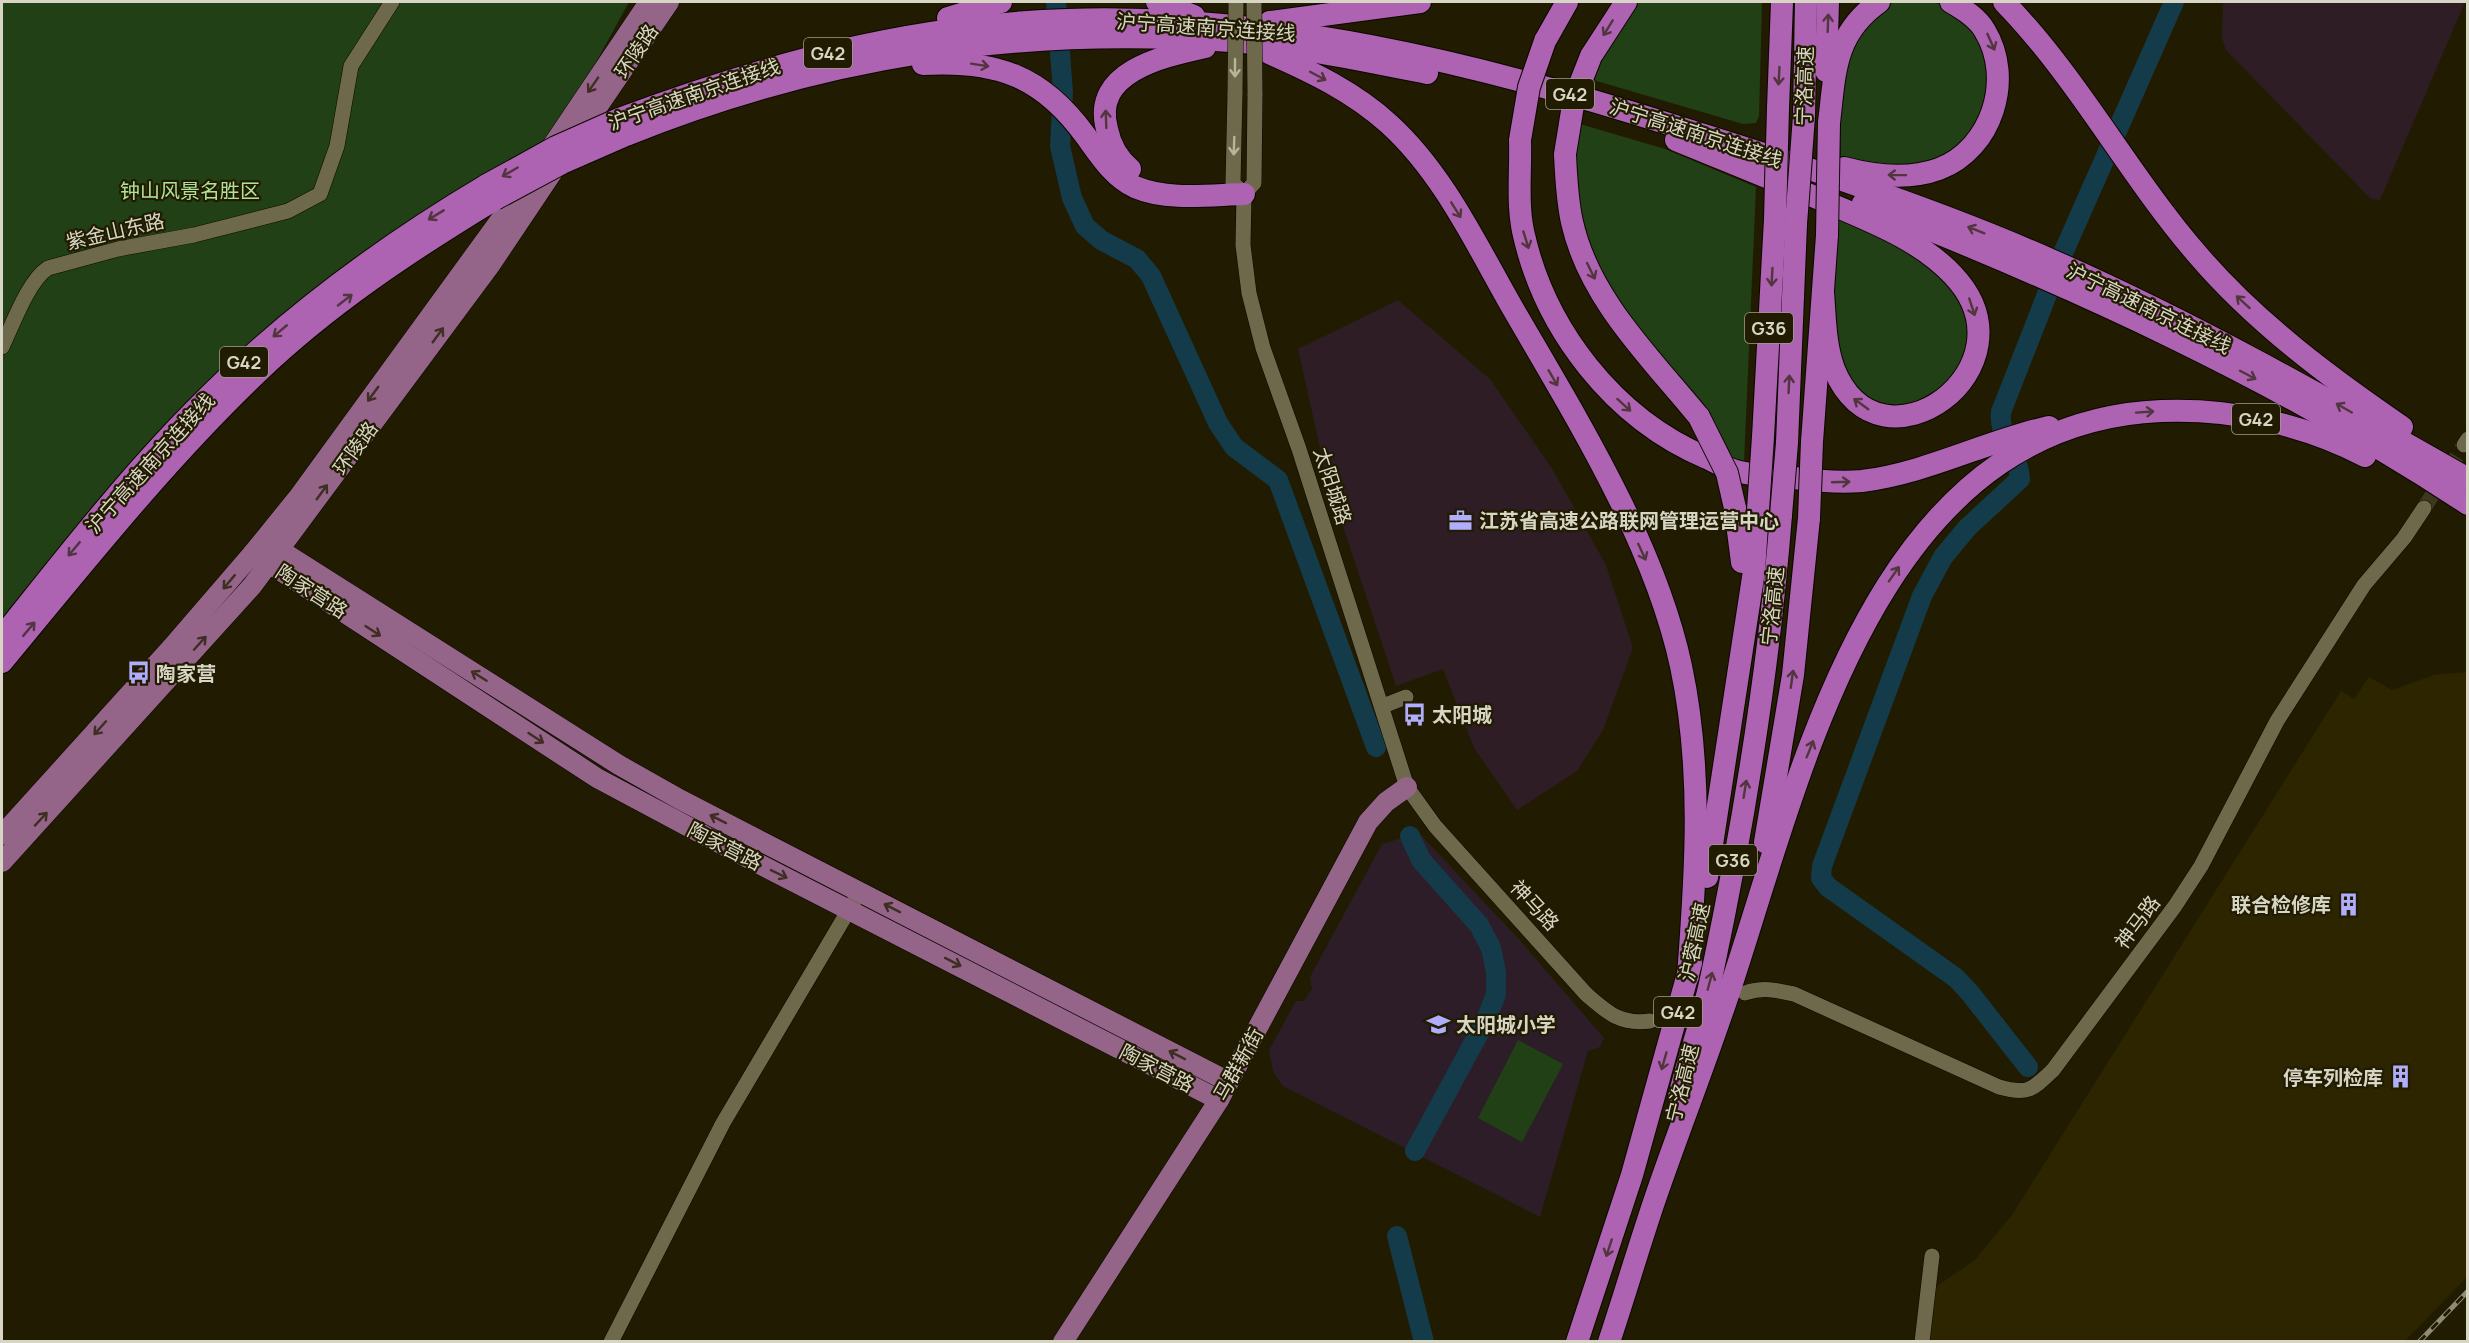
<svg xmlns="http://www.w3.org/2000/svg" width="2469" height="1343" viewBox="0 0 2469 1343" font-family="Manrope,'Noto Sans SC',sans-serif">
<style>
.commercial{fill:#2e1d24}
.built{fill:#2c2500}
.education{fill:#2d1d28}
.green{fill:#224016}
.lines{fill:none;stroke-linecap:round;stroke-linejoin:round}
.river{stroke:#143b49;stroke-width:20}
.minor-tunnel{stroke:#3c381e;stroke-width:15;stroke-dasharray:15 8;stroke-linecap:butt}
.minor-casing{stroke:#0b0600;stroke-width:16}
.major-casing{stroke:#0b0600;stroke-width:21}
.highway-casing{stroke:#0b0600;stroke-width:24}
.minor{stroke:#6e694a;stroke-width:15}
.major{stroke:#946588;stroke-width:20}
.highway{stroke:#ad63b1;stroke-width:22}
.rail-casing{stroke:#8e8b76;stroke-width:5}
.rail{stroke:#211c01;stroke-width:3;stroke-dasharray:9;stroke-linecap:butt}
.minor-bridge-casing{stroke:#0b0600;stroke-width:16;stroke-linecap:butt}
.highway-bridge-casing{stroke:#0b0600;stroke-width:24;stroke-linecap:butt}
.minor-bridge{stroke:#6e694a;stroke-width:15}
.highway-bridge{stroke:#ad63b1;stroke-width:22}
.oneway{stroke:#52353f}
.oneway2{stroke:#b8b59f}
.oneway3{stroke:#3e2e23}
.labels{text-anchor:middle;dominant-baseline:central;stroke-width:4.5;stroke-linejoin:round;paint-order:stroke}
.shield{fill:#211c01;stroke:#a09e8a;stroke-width:1.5}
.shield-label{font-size:18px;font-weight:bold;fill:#d7d5c4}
.street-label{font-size:20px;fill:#d7d5c4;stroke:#211c01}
.park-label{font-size:20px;fill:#aee49a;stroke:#211c01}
.poi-label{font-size:20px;font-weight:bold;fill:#d7d5c4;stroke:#211c01;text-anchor:start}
</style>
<rect width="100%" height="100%" fill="#211c01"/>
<g class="commercial">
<polygon points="2223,2 2465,2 2380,200 2371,199 2226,50 2222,39"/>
<polygon points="1398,300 1490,379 1553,470 1606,565 1633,648 1603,730 1577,771 1517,810 1474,748 1443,669 1396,686 1326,475 1298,349"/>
</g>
<polygon class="built" points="2467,672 2467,1277 2405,1341 1921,1342 1927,1293 1975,1260 2012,1215 2341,691 2354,699 2369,677 2392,690 2434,675"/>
<polygon class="education" points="1419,833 1517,937 1604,1038 1600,1047 1588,1051 1540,1217 1283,1086 1273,1071 1269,1050 1296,1001 1304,1001 1312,989 1310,977 1382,844"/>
<g class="green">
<polygon points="2,2 629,2 556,135 137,475 2,620"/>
<polygon points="1636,2 1762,2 1759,116 1756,123 1743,124 1590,79"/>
<polygon points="1894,2 1931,2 1944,5 1979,35 1992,75 1976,134 1923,169 1841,158 1840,105 1847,51 1873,13"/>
<path d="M1580,124L1665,149L1756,187L1744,463H1735C1728,449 1722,434 1713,422C1654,334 1581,287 1574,170C1573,155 1578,139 1580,124Z"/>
<polygon points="1839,216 1922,256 1966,305 1970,330 1965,362 1950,382 1904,408 1880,406 1847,381 1833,322"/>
<polygon points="1518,1040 1563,1064 1522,1142 1478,1118"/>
</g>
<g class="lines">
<g class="river">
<polyline points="1056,2 1063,92 1060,146 1072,198 1085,226 1101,240 1137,259 1151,276 1218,423 1234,447 1278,480 1376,747"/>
<polyline points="1410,836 1421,860 1479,925 1491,948 1496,972 1496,994 1486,1020 1415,1151"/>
<path d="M2028,1067L1970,993L1956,978L1828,887L1821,878L1822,866L1922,596L1943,557L1967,528L2020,479C2019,455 1998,437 2001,412L2064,251L2174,2"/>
<polyline points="1397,1236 1424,1342"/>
</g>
<polyline class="minor-tunnel" points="2424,508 2464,445"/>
<defs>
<g id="minor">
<polyline points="1235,93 1233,183 1244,194"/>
<path d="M1255,94L1254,183L1244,194L1243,245L1249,293L1263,348L1299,449L1407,787L1435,826L1586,994C1608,1013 1620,1025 1650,1021"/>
<path d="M2,347C13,324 28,281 48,268L118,249L194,235L288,211L320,194L337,146L351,66L392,2"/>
<polyline points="2464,445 2468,439"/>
<polyline points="1383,706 1406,697"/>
<path d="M1745,993C1763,987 1776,990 1794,994L1999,1087C2028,1095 2032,1090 2053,1070L2175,906L2201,866L2277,721L2364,585L2404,538L2424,508"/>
<polyline points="611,1342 723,1123 860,891"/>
<polyline points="1922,1342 1932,1256"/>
</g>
<g id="major">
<polyline points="575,140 669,2"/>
<polyline points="546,155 649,2"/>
<polyline points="264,540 619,765 681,800 1229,1082"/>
<polyline points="253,553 597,778 730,849 1219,1100"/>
<polyline points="2,835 172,647 253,553 300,495 530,179"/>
<polyline points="2,862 252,586 491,264 558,164"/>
<polyline points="1063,1342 1219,1100 1368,822 1386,802 1407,787"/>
</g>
<g id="highway">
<polyline points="1157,2 1194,16"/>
<path d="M2004,2C2078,78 2128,174 2197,254C2255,322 2329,377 2402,427"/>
<polyline points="948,18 1001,2"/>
<polyline points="1270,22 1420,2"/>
<polyline points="1545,41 1567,2"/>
<path d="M1269,53C1312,72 1354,92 1389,124C1443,173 1476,244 1512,307C1575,416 1654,541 1681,666C1703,770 1696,871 1688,976"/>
<polyline points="1591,56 1626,2"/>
<path d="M923,64C996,60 1041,75 1085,135C1099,154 1113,177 1135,187C1168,201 1209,195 1244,194"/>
<polyline points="1826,71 1828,2"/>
<polyline points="1778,108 1782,2"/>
<polyline points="1804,116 1806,2"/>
<path d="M619,119C768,64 908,25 1067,20C1272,13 1477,63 1672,125C1800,165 1928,206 2051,260C2195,323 2331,401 2468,479"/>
<path d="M1829,123C1835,72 1834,34 1879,2"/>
<path d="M626,135C822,56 1019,26 1230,41C1296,46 1362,60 1427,73"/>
<path d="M1520,140C1521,169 1517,202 1523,231C1544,329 1614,419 1707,458C1717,463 1729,470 1740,472C1757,476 1776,476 1794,478C1817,481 1839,483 1862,481C1927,473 1986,441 2049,427"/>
<path d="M1676,140C1725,160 1775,180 1824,201C1869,221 1918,238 1953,275C2040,367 1880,483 1834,369C1825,345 1825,317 1823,292"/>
<path d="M1565,154C1566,176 1567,200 1572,222C1589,299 1651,358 1699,417"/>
<path d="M1844,168C1874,176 1909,180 1939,169C1992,149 2014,79 1985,31C1978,18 1963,9 1951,2"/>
<path d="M1130,169C1118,159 1110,144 1107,129C1091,71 1165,56 1205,47"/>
<path d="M1863,203C2074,286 2278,379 2468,504"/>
<polyline points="1763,437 1775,219"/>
<polyline points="1812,442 1827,235"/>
<polyline points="1787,443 1796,224"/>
<polyline points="1735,508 1742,562"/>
<path d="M2,637C63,561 124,482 193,412C280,323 379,249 487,185"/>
<path d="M2,662C84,563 164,462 257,373C328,305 411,250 495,199"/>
<polyline points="1765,842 1793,675 1809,518"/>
<polyline points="1707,877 1754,571 1758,510"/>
<path d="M1679,1097C1689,1055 1704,1015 1712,974C1744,823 1769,669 1781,515"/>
<polyline points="1577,1342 1632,1175 1691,963"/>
<path d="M1609,1342C1625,1294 1639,1246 1655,1199C1680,1126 1709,1054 1733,980C1804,764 1878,423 2161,411C2229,408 2304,424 2365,456"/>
</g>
</defs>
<use href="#minor" class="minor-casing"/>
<use href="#major" class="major-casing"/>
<use href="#highway" class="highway-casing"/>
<use href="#minor" class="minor"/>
<use href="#major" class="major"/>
<use href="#highway" class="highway"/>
<defs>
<polyline id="rail" points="2419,1342 2468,1291"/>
</defs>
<use href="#rail" class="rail-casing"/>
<use href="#rail" class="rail"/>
<defs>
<g id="minor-bridge">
<polyline points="1254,2 1255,94"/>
<polyline points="1235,93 1236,2"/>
</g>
<g id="highway-bridge">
<polyline points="1520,140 1529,87 1545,41"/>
<polyline points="1565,154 1574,99 1591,56"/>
<polyline points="487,185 556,147 619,119"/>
<polyline points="495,199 562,163 626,135"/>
<polyline points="1775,219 1778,108"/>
<polyline points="1796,224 1804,116"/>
<polyline points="1827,235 1829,123"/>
<polyline points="1699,417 1727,473 1735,508"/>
<polyline points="1758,510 1763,437"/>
<polyline points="1781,515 1787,443"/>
<polyline points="1809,518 1812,442"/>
</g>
</defs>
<use href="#minor-bridge" class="minor-bridge-casing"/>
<use href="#highway-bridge" class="highway-bridge-casing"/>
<use href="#minor-bridge" class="minor-bridge"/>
<use href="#highway-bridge" class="highway-bridge"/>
</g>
<defs><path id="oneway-shaft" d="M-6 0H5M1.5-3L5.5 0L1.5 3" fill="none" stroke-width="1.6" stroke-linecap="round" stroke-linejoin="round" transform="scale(1.5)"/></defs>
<g class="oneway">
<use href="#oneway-shaft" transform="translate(1828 23) rotate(-88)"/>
<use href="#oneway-shaft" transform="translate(1608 28) rotate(122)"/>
<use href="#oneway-shaft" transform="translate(1991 42) rotate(66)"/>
<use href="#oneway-shaft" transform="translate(980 65) rotate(9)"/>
<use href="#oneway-shaft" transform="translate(1318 76) rotate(28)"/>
<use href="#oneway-shaft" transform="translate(1779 76) rotate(93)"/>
<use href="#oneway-shaft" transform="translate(1106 119) rotate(-92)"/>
<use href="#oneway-shaft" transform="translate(510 172) rotate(150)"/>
<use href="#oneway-shaft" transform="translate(1897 175) rotate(-179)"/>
<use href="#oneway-shaft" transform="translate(1456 210) rotate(58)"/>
<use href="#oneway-shaft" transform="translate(436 215) rotate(149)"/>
<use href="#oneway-shaft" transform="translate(1976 230) rotate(-158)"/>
<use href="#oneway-shaft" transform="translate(1526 240) rotate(73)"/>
<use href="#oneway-shaft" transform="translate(1591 271) rotate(64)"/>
<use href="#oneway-shaft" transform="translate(1772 277) rotate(93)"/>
<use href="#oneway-shaft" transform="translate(345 300) rotate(-38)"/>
<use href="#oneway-shaft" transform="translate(2243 302) rotate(-138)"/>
<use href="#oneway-shaft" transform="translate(1972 307) rotate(72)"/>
<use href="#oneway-shaft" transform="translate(280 331) rotate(140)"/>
<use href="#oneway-shaft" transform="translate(2248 375) rotate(28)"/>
<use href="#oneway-shaft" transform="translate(1553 378) rotate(60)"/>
<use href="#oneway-shaft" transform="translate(1789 384) rotate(-87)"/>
<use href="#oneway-shaft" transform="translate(1861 404) rotate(-144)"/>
<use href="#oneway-shaft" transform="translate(1624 405) rotate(42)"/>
<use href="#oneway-shaft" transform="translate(2344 408) rotate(-150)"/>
<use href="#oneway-shaft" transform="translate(2145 412) rotate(-4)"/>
<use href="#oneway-shaft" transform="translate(1841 482) rotate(-2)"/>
<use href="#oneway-shaft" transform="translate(74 549) rotate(130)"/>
<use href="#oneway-shaft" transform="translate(1642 552) rotate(65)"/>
<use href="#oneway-shaft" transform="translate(1894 574) rotate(-55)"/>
<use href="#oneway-shaft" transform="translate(29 629) rotate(-50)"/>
<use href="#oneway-shaft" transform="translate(1792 679) rotate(-82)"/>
<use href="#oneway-shaft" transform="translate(1810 749) rotate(-68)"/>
<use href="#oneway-shaft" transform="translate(1745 789) rotate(-81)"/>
<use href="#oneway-shaft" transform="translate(1710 981) rotate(-75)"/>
<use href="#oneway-shaft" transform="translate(1664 1061) rotate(106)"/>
<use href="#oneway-shaft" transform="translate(1609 1248) rotate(108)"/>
</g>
<g class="oneway2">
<use href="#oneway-shaft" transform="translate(1235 68) rotate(90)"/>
<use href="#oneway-shaft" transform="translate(1234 146) rotate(92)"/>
</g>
<g class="oneway3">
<use href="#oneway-shaft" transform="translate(593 85) rotate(125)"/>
<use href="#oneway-shaft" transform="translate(438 335) rotate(-54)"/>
<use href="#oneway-shaft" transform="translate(373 394) rotate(126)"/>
<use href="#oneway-shaft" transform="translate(322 492) rotate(-54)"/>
<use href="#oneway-shaft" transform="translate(229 582) rotate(130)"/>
<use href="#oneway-shaft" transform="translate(373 631) rotate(33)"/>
<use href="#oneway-shaft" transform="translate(200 643) rotate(-48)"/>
<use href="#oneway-shaft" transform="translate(479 676) rotate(-148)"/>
<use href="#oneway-shaft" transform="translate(100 728) rotate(132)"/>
<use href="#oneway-shaft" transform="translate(536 738) rotate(33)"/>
<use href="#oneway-shaft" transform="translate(41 819) rotate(-47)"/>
<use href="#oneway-shaft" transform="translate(718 819) rotate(-153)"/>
<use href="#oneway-shaft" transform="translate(779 874) rotate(26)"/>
<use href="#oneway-shaft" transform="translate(892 908) rotate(-153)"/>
<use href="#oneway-shaft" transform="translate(953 962) rotate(27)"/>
<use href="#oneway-shaft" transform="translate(1177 1055) rotate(-153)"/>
</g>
<defs>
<symbol id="office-bare" viewBox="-9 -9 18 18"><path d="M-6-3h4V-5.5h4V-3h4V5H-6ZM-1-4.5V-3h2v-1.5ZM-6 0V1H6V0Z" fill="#b0adfa" stroke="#211c01" stroke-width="2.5" paint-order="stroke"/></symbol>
<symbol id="bus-bare" viewBox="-9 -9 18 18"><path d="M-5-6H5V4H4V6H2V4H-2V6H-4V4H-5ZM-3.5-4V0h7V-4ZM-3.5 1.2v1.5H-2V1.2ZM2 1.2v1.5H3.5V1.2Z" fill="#b0adfa" stroke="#211c01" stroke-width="2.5" paint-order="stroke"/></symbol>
<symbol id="building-bare" viewBox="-9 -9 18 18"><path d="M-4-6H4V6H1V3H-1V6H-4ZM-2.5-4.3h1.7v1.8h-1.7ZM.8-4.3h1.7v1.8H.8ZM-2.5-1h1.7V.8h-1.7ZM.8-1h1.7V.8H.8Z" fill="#b0adfa" stroke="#211c01" stroke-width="2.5" paint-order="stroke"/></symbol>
<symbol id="school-bare" viewBox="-9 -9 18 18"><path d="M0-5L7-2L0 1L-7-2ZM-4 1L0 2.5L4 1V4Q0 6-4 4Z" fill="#b0adfa" stroke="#211c01" stroke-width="2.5" paint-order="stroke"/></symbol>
</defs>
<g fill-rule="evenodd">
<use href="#office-bare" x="1444" y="504" width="33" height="33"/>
<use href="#bus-bare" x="122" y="656" width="33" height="33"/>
<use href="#bus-bare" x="1398" y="698" width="33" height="33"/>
<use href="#building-bare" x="2332" y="888" width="33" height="33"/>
<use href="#school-bare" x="1422" y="1008" width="33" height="33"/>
<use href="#building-bare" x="2384" y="1060" width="33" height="33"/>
</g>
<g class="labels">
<g class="shield">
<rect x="804" y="38" width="48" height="30" rx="4.5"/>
<rect x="1546" y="79" width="48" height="30" rx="4.5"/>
<rect x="1745" y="313" width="48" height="30" rx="4.5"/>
<rect x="220" y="347" width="48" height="30" rx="4.5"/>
<rect x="2232" y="404" width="48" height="30" rx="4.5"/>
<rect x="1709" y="845" width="48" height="30" rx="4.5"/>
<rect x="1654" y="997" width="48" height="30" rx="4.5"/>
</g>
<g class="shield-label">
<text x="828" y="53">G42</text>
<text x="1570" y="94">G42</text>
<text x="1769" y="328">G36</text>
<text x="244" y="362">G42</text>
<text x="2256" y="419">G42</text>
<text x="1733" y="860">G36</text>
<text x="1678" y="1012">G42</text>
</g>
<g class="street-label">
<text transform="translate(1206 27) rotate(4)">沪宁高速南京连接线</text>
<text transform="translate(636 51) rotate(-56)">环陵路</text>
<text transform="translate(1804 86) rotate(-88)">宁洛高速</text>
<text transform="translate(694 94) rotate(-19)">沪宁高速南京连接线</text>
<text transform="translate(1696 133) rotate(18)">沪宁高速南京连接线</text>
<text transform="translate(115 231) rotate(-13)">紫金山东路</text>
<text transform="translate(2149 308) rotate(26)">沪宁高速南京连接线</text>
<text transform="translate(355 448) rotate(-54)">环陵路</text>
<text transform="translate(150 463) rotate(-48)">沪宁高速南京连接线</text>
<text transform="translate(1333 486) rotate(72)">太阳城路</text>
<text transform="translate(312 591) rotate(33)">陶家营路</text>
<text transform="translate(1772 606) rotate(-84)">宁洛高速</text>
<text transform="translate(725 846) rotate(27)">陶家营路</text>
<text transform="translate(1535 905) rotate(47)">神马路</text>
<text transform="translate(2137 922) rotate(-53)">神马路</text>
<text transform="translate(1694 942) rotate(-78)">沪蓉高速</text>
<text transform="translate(1238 1064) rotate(-61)">马群新街</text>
<text transform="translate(1157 1068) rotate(27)">陶家营路</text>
<text transform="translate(1682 1083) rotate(-76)">宁洛高速</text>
</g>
<g class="park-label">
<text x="190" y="190">钟山风景名胜区</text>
</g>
<g class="poi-label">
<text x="1479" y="520">江苏省高速公路联网管理运营中心</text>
<text x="156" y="673">陶家营</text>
<text x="1432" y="714">太阳城</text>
<text x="2331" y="904" text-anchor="end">联合检修库</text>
<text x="1456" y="1024">太阳城小学</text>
<text x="2383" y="1077" text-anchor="end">停车列检库</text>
</g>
</g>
<rect width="2469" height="1343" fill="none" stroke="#d7d5c4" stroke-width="6"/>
</svg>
